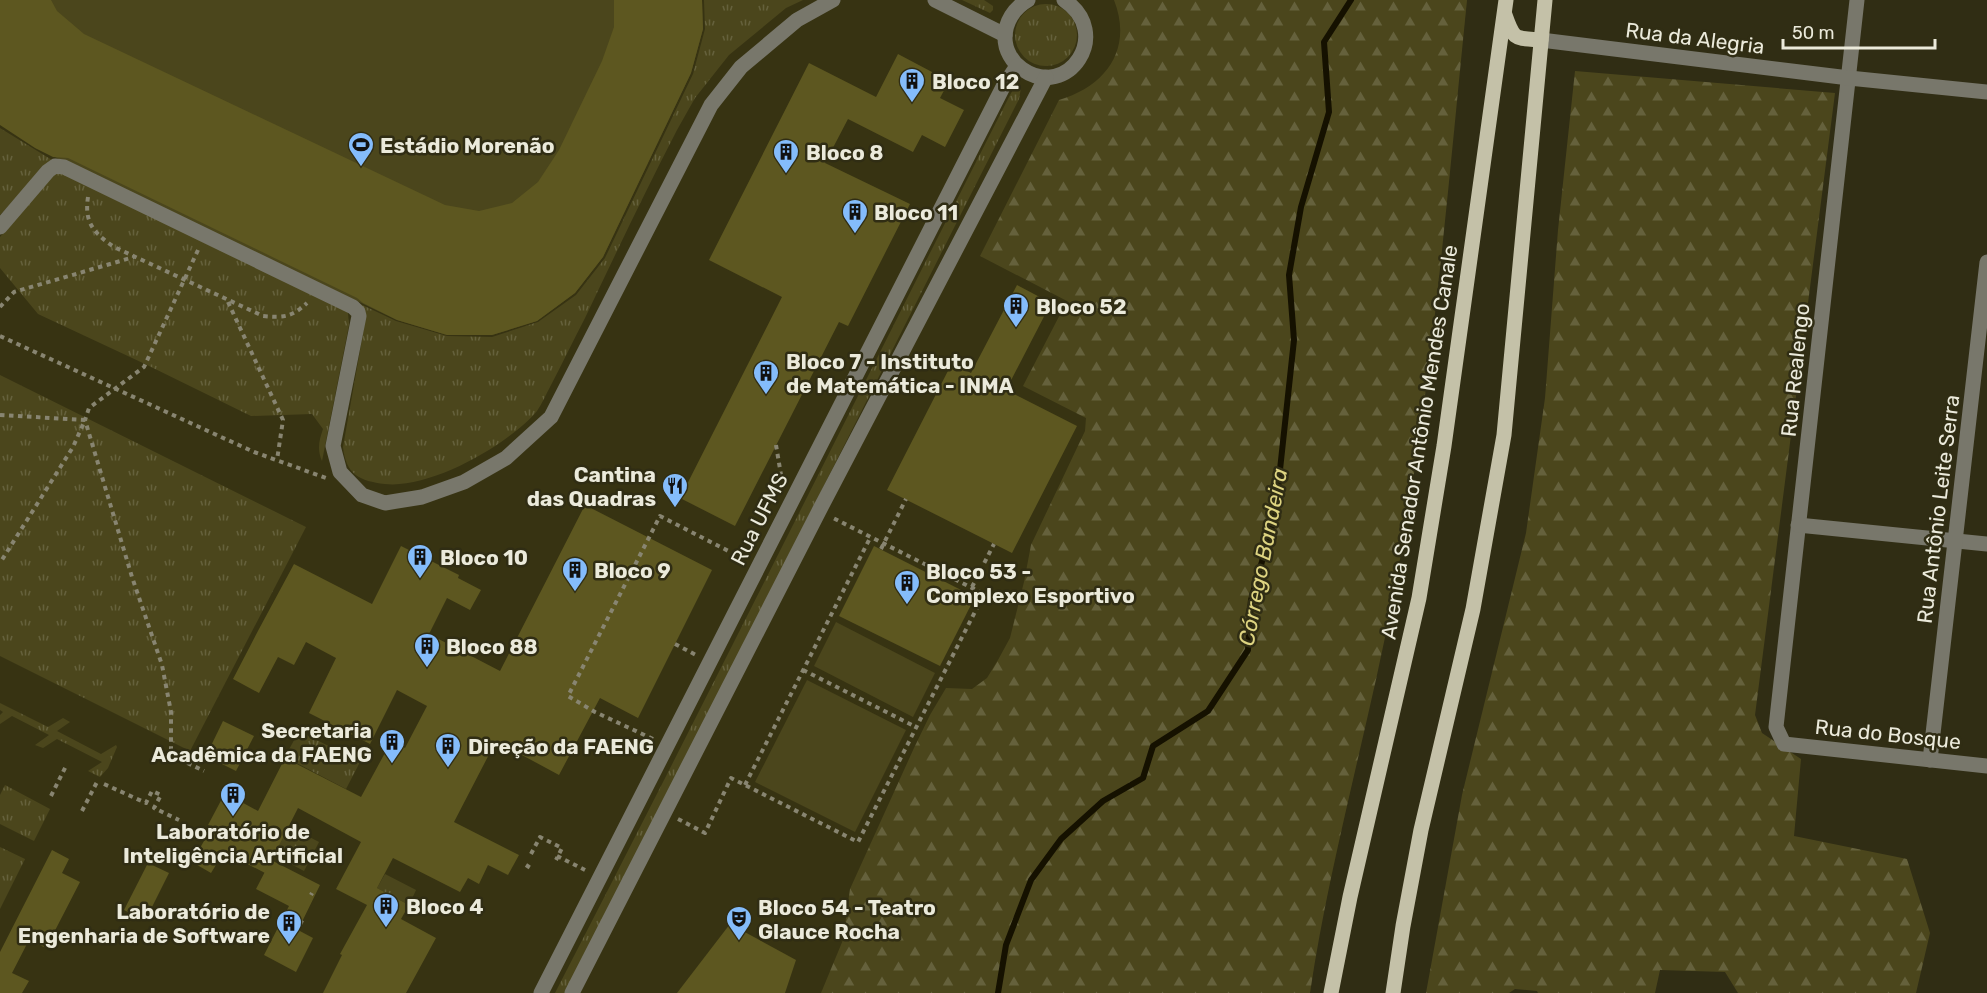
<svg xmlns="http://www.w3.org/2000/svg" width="1987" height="993" viewBox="0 0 1987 993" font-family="Rubik,sans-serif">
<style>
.built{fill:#373312}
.grass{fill:url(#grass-tufts)}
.forest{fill:url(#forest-firs)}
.garden{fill:#4b461c}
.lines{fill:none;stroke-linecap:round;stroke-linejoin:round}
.stream{stroke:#151100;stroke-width:6}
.building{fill:#5d5720}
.path{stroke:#888571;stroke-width:4;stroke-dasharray:4.5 4.5;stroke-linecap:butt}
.minor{stroke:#78776b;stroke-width:15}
.major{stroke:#c4c1a8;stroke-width:15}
.labels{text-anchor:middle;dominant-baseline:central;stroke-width:5;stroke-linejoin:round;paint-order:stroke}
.street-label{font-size:21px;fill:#ebeadb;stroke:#302d14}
.poi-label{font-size:21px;font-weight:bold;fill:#ebeadb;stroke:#302d14;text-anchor:start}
.water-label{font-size:22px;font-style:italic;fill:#ded481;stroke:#302d14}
</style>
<defs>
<pattern id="grass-tufts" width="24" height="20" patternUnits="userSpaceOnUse" patternTransform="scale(1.5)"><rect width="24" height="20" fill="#4b461c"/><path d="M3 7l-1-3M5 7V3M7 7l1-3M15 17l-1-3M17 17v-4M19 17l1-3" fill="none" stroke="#65613c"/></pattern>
<pattern id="forest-firs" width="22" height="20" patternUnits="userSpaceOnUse" patternTransform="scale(1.5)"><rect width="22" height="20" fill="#4b461c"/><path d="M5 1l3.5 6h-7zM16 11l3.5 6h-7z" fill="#65613c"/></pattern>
</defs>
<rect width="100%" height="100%" fill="#302d14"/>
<polygon class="built" points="0,0 1467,0 1419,441 1394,593 1319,933 1310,993 0,993"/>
<g class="grass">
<path d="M704,0H803L786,8L729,55L695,98L677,130C645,192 615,255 585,318C573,341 562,364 550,387C546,394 542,404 537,411C508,445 431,489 385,484C360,481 346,475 343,447L364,328L356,302L396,321L447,336L492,337L538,322L576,295L605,258L693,74L705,29Z"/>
<polygon points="962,0 984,0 993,6 993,10 990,13"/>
<circle cx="1046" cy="35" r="31"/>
<path d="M1017,86L1021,88L1019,99L752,628L565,993H555C709,695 858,394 1010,95L1014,88Z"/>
<polygon points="0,128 52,160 0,215"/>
<path d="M56,174H63L340,306L348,313L349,325L322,461C317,449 319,441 323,429L312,414L251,416L145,364L38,314L0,268V237L47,180Z"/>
<polygon points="0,375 306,527 190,751 0,656"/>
<polygon points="0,703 48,727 63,718 70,722 57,731 101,754 116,745 117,747 108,768 100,777 88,771 102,762 57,739 43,748 35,745 49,735 12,716 0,724 0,715 3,712 0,710"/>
<polygon points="299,731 360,762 346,789 285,757"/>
<polygon points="5,785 50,809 34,841 0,824 0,795"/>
<polygon points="288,826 319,842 304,871 274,855"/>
<polygon points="0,847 25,859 0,909"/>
<polygon points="385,874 416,890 409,905 377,888"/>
</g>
<g class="forest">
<path d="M1114,0H1467C1447,197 1431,398 1394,592C1369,726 1330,858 1310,993H821L843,940L850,889L914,748L930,715L946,688L972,689L987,678L998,660L1010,638L1024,582L1031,545L1085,431L1086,418L1023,386L1067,301L980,256L1059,100C1107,86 1133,48 1114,0Z"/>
<polygon points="1575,71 1835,93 1755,715 1762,733 1801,759 1794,836 1907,859 1930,933 1916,993 1738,993 1725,972 1660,970 1655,993 1538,993 1537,991 1515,989 1509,993 1426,993 1462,795 1526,533 1545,398 1558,230"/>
</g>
<g class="garden">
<polygon points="0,0 702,0 703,29 691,73 603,257 575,293 537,321 492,335 447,335 397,320 36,148"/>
<polygon points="836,622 935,673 913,717 814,666"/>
<polygon points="807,680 906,730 855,832 755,782"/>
</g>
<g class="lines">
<polyline class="stream" points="998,993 1006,945 1031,880 1061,839 1103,801 1143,778 1153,746 1208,711 1248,650 1251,600 1275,516 1294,340 1289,275 1301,207 1329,112 1324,42 1351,0"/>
</g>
<g class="building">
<polygon points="0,0 51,0 57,11 84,34 445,205 479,211 512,203 538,182 559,150 602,61 614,27 614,0 702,0 703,29 691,73 603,257 575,293 537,321 492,335 447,335 397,320 363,303 357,298 68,158 53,157 35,148 0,125"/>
<polygon points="898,54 949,81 940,98 964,110 945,147 922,135 913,152 848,119 825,163 910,204 848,326 839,322 735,526 680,498 782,297 709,260 809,63 876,97"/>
<polygon points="1017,285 1051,303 1006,390 1077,426 1012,553 887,490 952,363 971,373"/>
<polygon points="585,505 712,570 638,718 600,698 559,775 496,741 454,822 519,855 508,875 488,865 479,884 468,878 460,892 393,858 377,888 409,905 401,919 436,938 406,993 323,993 342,955 340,954 367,905 336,889 361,842 298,808 265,873 224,852 211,873 192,862 212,827 208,825 225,793 258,811 285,758 361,797 392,740 405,748 427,706 397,690 370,744 309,713 336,658 306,642 294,665 278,657 259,693 233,679 259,629 294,564 372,604 401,546 459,575 458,578 481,590 470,610 447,598 429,634 500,671"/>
<polygon points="874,546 975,597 940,666 839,616"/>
<polygon points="223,721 254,736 236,771 206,756"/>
<polygon points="52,850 69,859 62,873 80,882 46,948 29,940 12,973 29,981 22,993 0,993 0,952"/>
<polygon points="271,860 320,885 298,930 313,938 296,972 264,955 289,906 256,889"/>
<polygon points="148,863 169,873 145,921 124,910"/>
<polygon points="730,924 796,960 785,993 677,993"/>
</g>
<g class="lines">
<g class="path">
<path d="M88,197C84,223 94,233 114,247L263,316C284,318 292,317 307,303"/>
<polyline points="198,250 144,367 89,408 85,420 132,577 162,665 171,712 171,755 204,771"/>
<polyline points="228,302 283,420 277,460"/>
<polyline points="0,307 14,292 134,257"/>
<polyline points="0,336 254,452 326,478"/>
<polyline points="0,415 85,420 73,447 0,563"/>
<polyline points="776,445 782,481"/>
<polyline points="881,549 906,499"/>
<polyline points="972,587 994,544"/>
<polyline points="675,644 696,655"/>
<polyline points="803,670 916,727"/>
<polyline points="653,739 595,712 568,696 660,516 744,559"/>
<polyline points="104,784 146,803 152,791 161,795 154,808 179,820"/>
<polyline points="745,785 871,536"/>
<polyline points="51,796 66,766"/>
<polyline points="82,811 97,782"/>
<polyline points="678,819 705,833 731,778 858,842 984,594 833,518"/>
<polyline points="531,854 540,837 562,848 556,860"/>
<polyline points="557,856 585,870"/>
<polyline points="526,865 532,869"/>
<polyline points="311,895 312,893"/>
<polyline points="301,922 303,923"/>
</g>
<g class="minor">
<polyline points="935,0 1005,35"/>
<path d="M1028,0C1014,8 1005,22 1005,38C1005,50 1012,62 1022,69C1068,101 1114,33 1064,0"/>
<polyline points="1857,0 1776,727 1784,744 1987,766"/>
<polyline points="1541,40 1849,78 1987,92"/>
<polyline points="0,227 48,171 55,166 64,167 353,307 358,312 359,316 333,446 340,472 362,495 385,503 422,497 464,482 506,458 551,417 711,105 741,67 797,20 833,0"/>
<polyline points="1798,525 1987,544"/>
<polyline points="1930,760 1987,262"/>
<polyline points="541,993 1003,87 1017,66"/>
<polyline points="572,993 819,511 1046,77"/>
</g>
<g class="major">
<path d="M1505,15C1514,41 1515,38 1541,40"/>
<polyline points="1331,993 1350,897 1419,598 1444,446 1506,0"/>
<polyline points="1393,993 1403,926 1421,830 1473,609 1504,435 1545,0"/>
</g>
</g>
<defs>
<symbol id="building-pin" viewBox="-11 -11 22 30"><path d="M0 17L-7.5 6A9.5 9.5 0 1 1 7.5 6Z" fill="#84bcfb" stroke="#302d14"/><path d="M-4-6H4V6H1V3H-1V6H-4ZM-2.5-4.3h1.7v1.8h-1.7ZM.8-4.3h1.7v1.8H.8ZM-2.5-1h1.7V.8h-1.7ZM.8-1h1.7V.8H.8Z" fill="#111"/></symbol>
<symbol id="stadium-pin" viewBox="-11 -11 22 30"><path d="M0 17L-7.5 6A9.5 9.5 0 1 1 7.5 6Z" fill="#84bcfb" stroke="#302d14"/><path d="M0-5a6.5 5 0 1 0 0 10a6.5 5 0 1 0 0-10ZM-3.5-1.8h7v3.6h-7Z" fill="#111"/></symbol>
<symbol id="restaurant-pin" viewBox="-11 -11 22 30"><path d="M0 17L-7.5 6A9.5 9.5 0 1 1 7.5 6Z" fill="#84bcfb" stroke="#302d14"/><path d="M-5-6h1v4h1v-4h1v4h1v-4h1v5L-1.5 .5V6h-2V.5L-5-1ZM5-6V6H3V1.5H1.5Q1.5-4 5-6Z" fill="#111"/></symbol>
<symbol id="theatre-pin" viewBox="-11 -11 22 30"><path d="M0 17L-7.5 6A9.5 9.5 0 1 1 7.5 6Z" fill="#84bcfb" stroke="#302d14"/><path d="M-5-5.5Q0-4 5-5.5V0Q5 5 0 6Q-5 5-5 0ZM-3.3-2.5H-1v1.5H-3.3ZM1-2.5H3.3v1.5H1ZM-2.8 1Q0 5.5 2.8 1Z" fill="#111"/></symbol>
</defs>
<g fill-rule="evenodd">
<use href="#building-pin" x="897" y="66" width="30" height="40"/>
<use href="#stadium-pin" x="346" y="130" width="30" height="40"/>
<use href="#building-pin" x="771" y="137" width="30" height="40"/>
<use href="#building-pin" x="840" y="197" width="30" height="40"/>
<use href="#building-pin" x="1001" y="291" width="30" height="40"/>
<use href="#building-pin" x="751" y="358" width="30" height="40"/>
<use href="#restaurant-pin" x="660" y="471" width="30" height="40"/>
<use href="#building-pin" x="405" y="542" width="30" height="40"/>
<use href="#building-pin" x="560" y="555" width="30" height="40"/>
<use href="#building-pin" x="892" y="568" width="30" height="40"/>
<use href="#building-pin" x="412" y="631" width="30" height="40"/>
<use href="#building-pin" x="377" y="727" width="30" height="40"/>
<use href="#building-pin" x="433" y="731" width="30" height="40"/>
<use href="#building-pin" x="218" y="780" width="30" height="40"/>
<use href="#building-pin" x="371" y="891" width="30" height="40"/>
<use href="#theatre-pin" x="724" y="904" width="30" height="40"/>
<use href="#building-pin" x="274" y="908" width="30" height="40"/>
</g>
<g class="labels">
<g class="street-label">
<text transform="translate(1695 38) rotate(7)">Rua da Alegria</text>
<text transform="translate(1795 370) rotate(-84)">Rua Realengo</text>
<text transform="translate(1419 442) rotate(-81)">Avenida Senador Antônio Mendes Canale</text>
<text transform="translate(1938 509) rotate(-83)">Rua Antônio Leite Serra</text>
<text transform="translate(759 519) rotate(-63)">Rua UFMS</text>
<text transform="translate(1888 734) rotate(6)">Rua do Bosque</text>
</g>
<g class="poi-label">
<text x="932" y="81">Bloco 12</text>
<text x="380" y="145">Estádio Morenão</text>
<text x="806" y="152">Bloco 8</text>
<text x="874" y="212">Bloco 11</text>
<text x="1036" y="306">Bloco 52</text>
<text x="786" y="361">Bloco 7 - Instituto<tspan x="786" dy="24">de Matemática - INMA</tspan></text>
<text x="656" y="474" text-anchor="end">Cantina<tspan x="656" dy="24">das Quadras</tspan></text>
<text x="440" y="557">Bloco 10</text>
<text x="594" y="570">Bloco 9</text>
<text x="926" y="571">Bloco 53 -<tspan x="926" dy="24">Complexo Esportivo</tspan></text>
<text x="446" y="646">Bloco 88</text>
<text x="372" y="730" text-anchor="end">Secretaria<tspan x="372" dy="24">Acadêmica da FAENG</tspan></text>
<text x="468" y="746">Direção da FAENG</text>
<text x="233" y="831" text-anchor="middle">Laboratório de<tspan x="233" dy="24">Inteligência Artificial</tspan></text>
<text x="406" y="906">Bloco 4</text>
<text x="758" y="907">Bloco 54 - Teatro<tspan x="758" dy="24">Glauce Rocha</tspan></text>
<text x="270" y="911" text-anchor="end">Laboratório de<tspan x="270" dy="24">Engenharia de Software</tspan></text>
</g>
<g class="water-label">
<text transform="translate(1263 557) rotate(-79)">Córrego Bandeira</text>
</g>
</g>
<path d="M1783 39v9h152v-9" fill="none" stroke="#ebeadb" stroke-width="3"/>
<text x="1792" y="39" font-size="18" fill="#ebeadb" stroke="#302d14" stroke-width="4.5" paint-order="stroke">50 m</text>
</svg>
